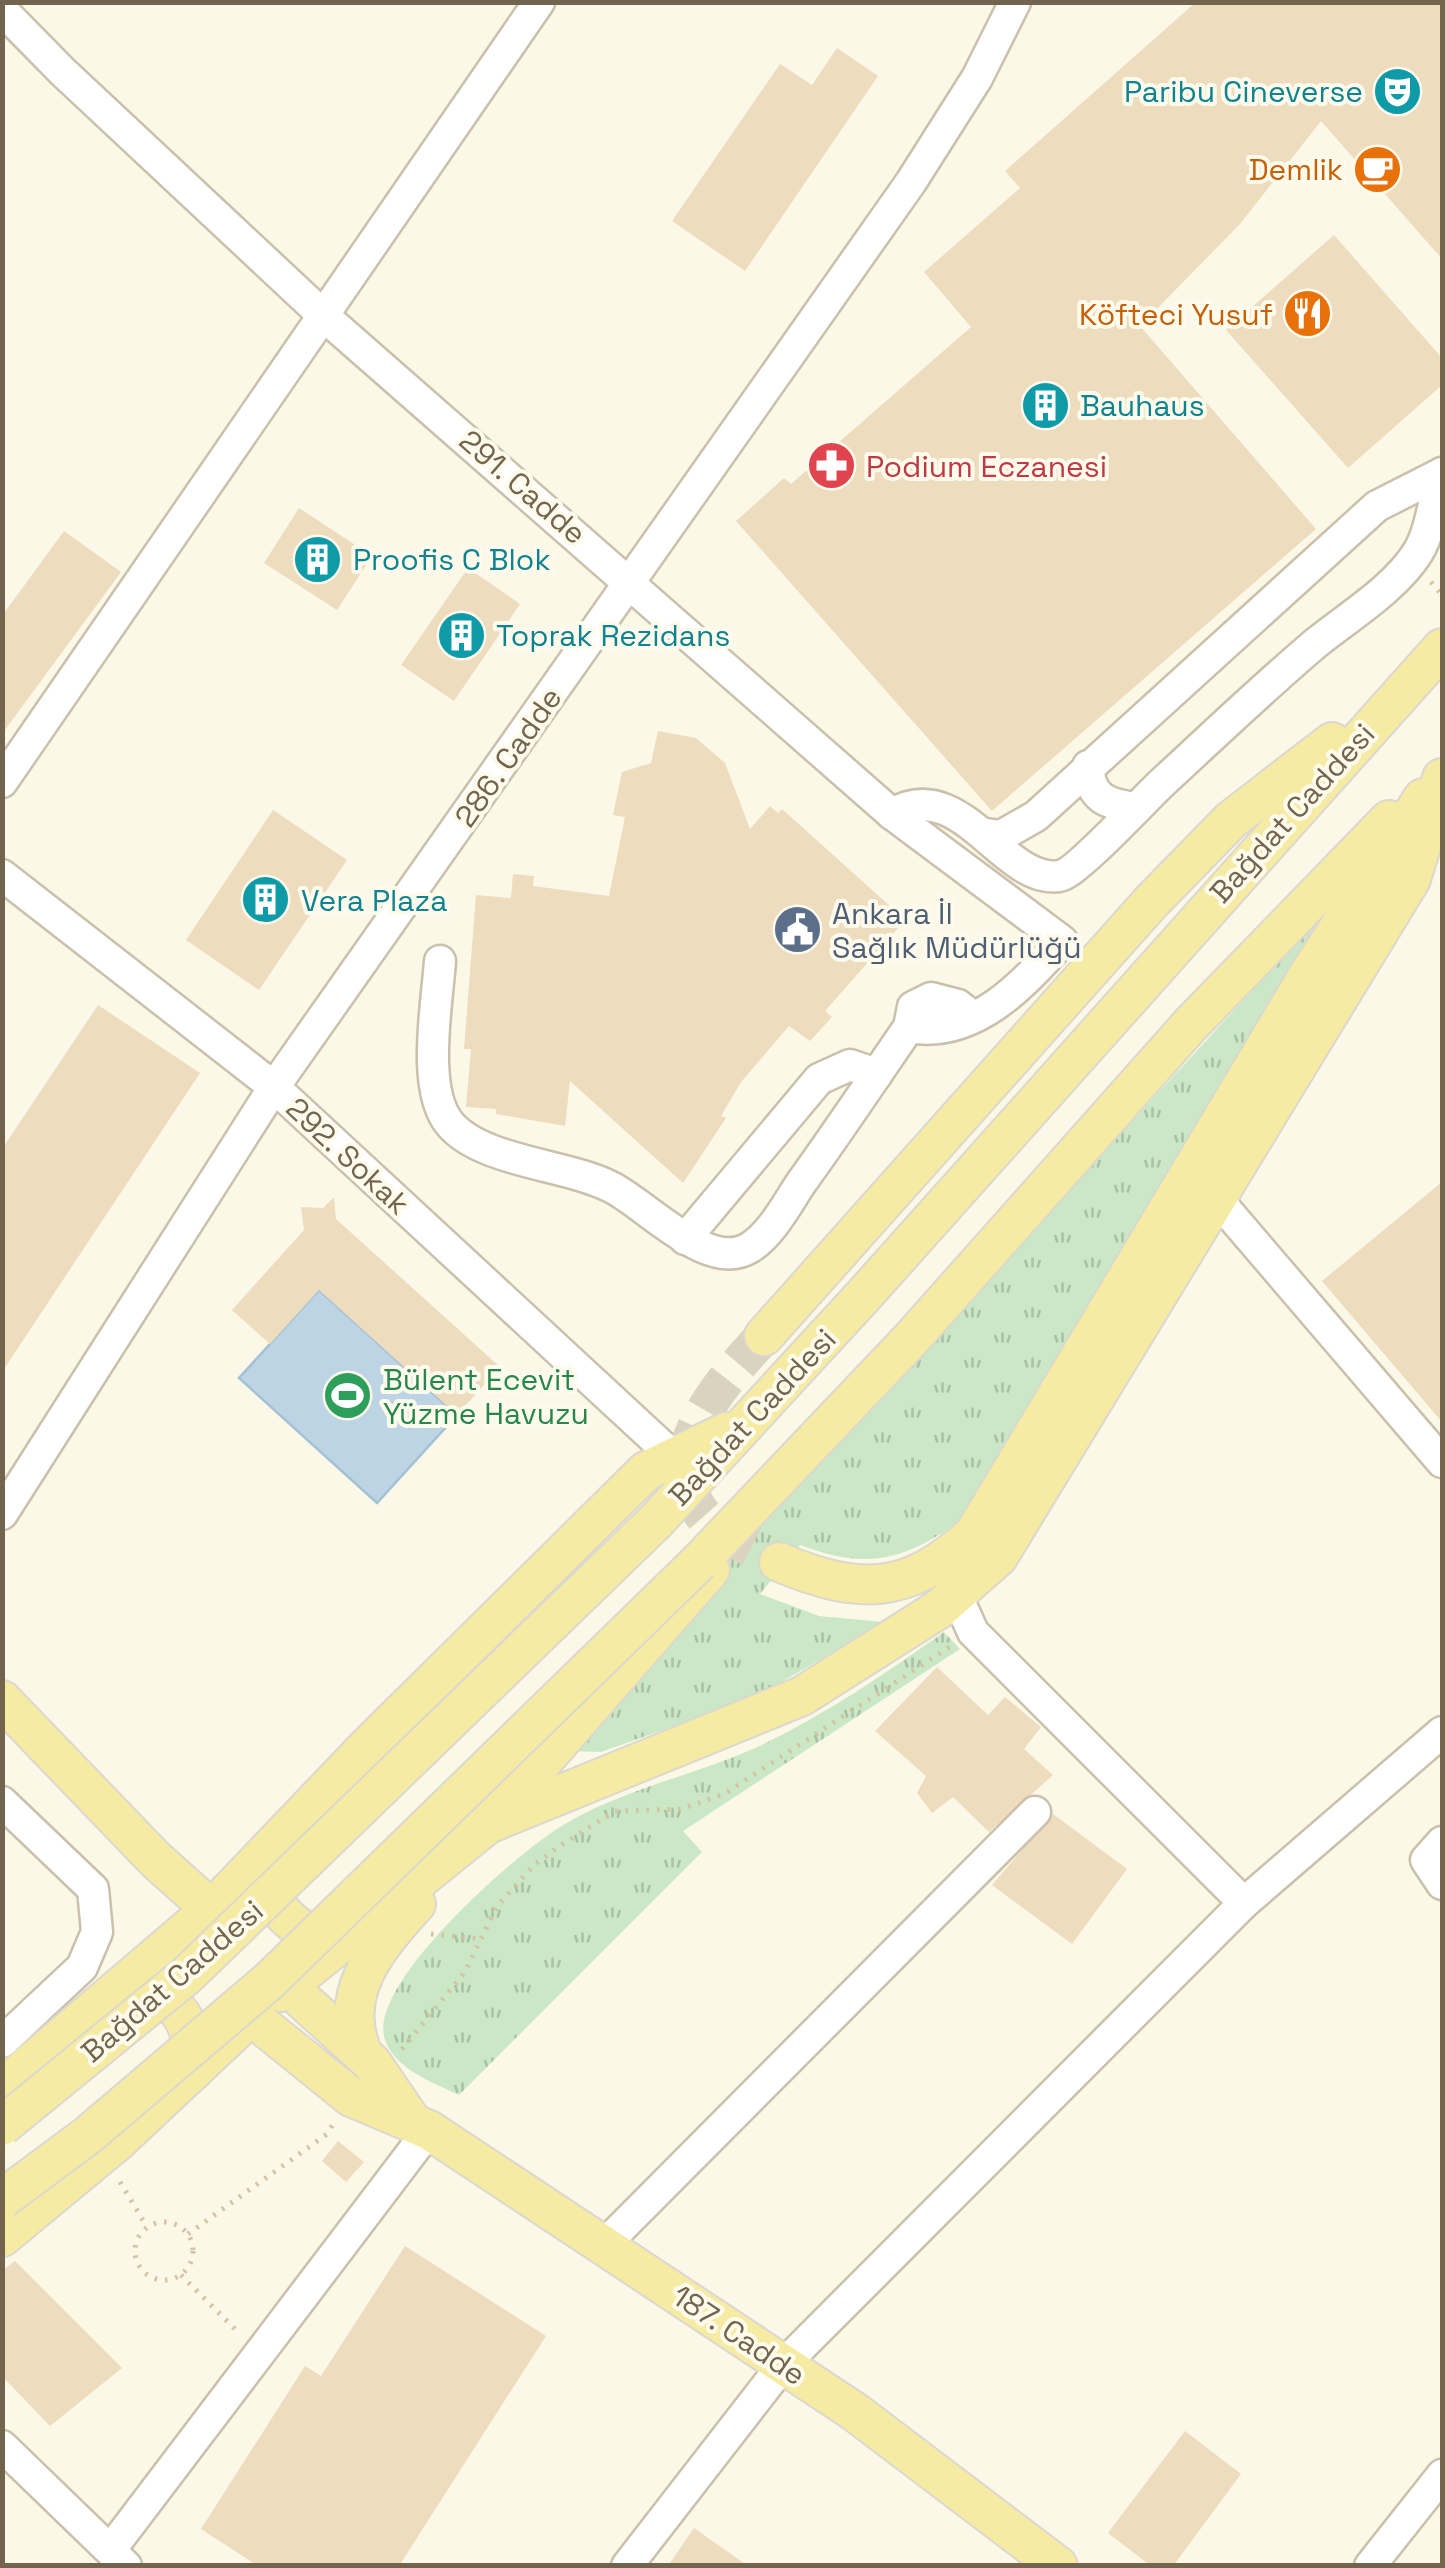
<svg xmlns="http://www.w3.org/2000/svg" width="1445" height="2568" viewBox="0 0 1445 2568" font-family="'Space Grotesk',sans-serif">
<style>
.grass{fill:url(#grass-tufts)}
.water{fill:#bcd4e4;stroke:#a3c1d5;stroke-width:2.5}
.building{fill:#eddcbe}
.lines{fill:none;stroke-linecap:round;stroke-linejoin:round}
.major-tunnel{stroke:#d9d3c0;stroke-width:38;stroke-dasharray:38 19;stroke-linecap:butt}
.minor-casing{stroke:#cac0ab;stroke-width:35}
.major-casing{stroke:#dbd7d1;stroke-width:42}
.path{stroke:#d4c2a3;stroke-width:5;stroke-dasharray:2.5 8;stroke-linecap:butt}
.minor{stroke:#fff;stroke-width:30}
.major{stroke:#f6eba3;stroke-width:38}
.major-bridge-casing{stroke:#dbd7d1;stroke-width:42;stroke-linecap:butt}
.major-bridge{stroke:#f6eba3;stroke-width:38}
.labels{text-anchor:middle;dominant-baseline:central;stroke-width:8;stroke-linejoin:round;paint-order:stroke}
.culture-label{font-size:30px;fill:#0d838f;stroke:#fefbed;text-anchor:start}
.food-label{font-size:30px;fill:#c56008;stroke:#fefbed;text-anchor:end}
.health-label{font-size:30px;fill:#be3a42;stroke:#fefbed;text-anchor:start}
.street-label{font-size:30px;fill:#73644d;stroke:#fefbed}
.service-label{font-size:30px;fill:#4e5e75;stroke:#fefbed;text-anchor:start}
.leisure-label{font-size:30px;fill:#27864d;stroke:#fefbed;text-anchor:start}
</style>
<defs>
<pattern id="grass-tufts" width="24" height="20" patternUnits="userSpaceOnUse" patternTransform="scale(2.5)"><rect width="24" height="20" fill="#cbe8c6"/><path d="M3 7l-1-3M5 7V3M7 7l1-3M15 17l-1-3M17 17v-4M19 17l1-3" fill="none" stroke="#a9c0a3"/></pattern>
</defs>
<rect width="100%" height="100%" fill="#fbf8e7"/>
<g class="grass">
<path d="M1325,911L959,1521C905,1561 865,1570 800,1545L760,1594L819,1616L884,1622L756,1697L601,1752L570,1751L568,1736Z"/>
<path d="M944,1632L960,1649L683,1831L702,1852L459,2095C434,2083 391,2068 384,2036C372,1980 516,1854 560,1827C619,1790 693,1776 757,1747C823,1716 885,1674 944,1632Z"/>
</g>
<polygon class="water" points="319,1290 457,1415 377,1503 239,1378"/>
<g class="building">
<polygon points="1196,2 1442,2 1442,259 1321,121 1240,224 1140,326 1316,529 992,811 736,521 784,478 791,484 971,327 924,272 1020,188 1005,171"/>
<polygon points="837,48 878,76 745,271 672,221 780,64 812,85"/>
<polygon points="1334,235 1442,358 1442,385 1348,468 1226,330"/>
<polygon points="299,508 372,556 337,610 264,563"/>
<polygon points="64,531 121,572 2,734 2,616"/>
<polygon points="468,568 520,604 454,701 401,665"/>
<polygon points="658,731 696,738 725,763 750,829 770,806 778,813 782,809 900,915 899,927 825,1011 832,1017 810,1041 789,1026 741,1082 721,1116 726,1118 683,1183 570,1081 565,1126 496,1114 496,1109 466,1107 471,1049 464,1049 476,895 511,898 513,874 534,876 533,886 609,896 625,817 613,815 622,772 651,763"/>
<polygon points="273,810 347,860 259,990 186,940"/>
<polygon points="98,1005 200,1073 2,1372 2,1149"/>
<polygon points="1442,1182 1442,1422 1322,1281"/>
<polygon points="334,1197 336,1219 500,1367 457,1415 319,1290 270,1344 232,1310 304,1230 301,1207 323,1208"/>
<polygon points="937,1667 988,1715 1005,1697 1041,1727 1024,1749 1053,1775 989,1832 953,1797 932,1813 917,1793 926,1776 875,1731"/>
<polygon points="1053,1814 1127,1869 1072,1944 992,1885"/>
<polygon points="338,2141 364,2162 346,2182 322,2161"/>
<polygon points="405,2246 546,2336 399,2566 258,2566 201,2529 305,2366 321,2376"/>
<polygon points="15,2261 122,2368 50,2426 2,2376 2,2271"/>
<polygon points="1185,2431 1241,2474 1173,2566 1151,2566 1108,2533"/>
<polygon points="694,2528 748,2566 668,2566"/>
</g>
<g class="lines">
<path class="major-tunnel" d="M764,1336C725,1378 651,1458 705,1517C724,1537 755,1549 779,1562"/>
<defs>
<g id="minor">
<path d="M2,10L63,72L325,317L892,814L1062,941C1024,985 973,1039 909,1027"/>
<path d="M1088,766C1090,798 1106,804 1135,808"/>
<polyline points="2,782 539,2"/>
<path d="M892,814C961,773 1003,884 1059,876C1076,874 1146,797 1165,780C1215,734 1264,687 1316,643C1348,617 1396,588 1418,552C1431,531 1434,497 1442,473"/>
<polyline points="986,834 1001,836 1036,816 1377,506 1442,473"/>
<polyline points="2,875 274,1087 675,1458"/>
<path d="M440,961C437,1004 421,1090 450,1124C482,1162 566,1164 611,1187C646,1204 708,1273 749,1248C771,1235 787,1204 801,1183C838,1132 873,1079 909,1027L913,1007L931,998L958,1005L972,1016"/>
<polyline points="1216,1198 1442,1462"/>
<polyline points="685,1239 819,1079 850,1065 877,1074"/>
<polyline points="2,1514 274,1087 911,182 977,78 1015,2"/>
<polyline points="2,1802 93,1889 97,1932 82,1967 2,2042"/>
<polyline points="1442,1842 1426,1860 1442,1884"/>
<polyline points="1244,1903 1442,1732"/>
<polyline points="606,2243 1035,1812"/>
<polyline points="2,2446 126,2566"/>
<polyline points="111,2549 429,2130"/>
<polyline points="627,2566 782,2366 1244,1903 973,1632 956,1594"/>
<polyline points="1370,2566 1442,2475"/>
</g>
<g id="major">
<polyline points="764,1336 1151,902 1231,820 1332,742"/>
<polyline points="656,1521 865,1294 1442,648"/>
<polyline points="699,1562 911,1339 1190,1025 1389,820"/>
<path d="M779,1562C860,1596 908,1595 974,1534L1309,974L1423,798"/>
<polyline points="2,1700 156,1860 211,1909"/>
<polyline points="493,1818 710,1570"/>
<path d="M264,1866C268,1910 297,1935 340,1943"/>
<polyline points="286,1985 372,2063 410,2119"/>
<path d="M131,1989C179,1992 195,2027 194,2070"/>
<polyline points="280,1992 488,1824 802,1696 939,1609 998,1557 1411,879 1442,778"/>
<polyline points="252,2017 351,2097 429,2130 855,2412 1058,2566"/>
<path d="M363,2054C336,1994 377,1947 416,1904"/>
<polyline points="2,2088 216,1905 365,1749 646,1471 726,1432"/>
<polyline points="2,2237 119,2140 235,2031"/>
</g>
</defs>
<use href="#minor" class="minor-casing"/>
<use href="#major" class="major-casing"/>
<g class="path">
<polyline points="1431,582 1442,595"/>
<polyline points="431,1934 483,1939"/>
<polyline points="402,2049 465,1972 497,1906 534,1865 558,1847 615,1811 681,1809 724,1794 951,1646"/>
<polyline points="120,2182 147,2227"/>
<circle cx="164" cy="2251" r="29"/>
<polyline points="188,2234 327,2134 335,2121"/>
<polyline points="181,2275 239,2333"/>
</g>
<use href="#minor" class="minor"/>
<use href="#major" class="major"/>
<defs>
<g id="major-bridge">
<polyline points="2,2126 187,1975 656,1521"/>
<polyline points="2,2199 88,2135 269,1981 699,1562"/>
</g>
</defs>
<use href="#major-bridge" class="major-bridge-casing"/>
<use href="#major-bridge" class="major-bridge"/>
</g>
<defs>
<symbol id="theatre-disc" viewBox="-11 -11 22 22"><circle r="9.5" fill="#0f9aa8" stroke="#fefbed"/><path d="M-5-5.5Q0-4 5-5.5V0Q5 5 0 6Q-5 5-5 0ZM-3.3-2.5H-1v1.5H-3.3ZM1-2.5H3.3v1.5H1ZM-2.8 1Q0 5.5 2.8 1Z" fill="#fff"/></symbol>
<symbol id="cafe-disc" viewBox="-11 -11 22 22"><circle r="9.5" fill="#e8710a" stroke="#fefbed"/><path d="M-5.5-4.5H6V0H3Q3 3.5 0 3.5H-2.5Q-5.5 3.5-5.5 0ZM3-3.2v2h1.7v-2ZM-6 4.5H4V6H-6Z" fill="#fff"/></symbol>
<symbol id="restaurant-disc" viewBox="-11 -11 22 22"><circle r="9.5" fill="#e8710a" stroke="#fefbed"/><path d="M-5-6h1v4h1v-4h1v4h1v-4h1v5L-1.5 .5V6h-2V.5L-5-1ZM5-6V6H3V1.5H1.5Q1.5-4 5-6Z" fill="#fff"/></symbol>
<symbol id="building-disc" viewBox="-11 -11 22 22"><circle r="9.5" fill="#0f9aa8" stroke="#fefbed"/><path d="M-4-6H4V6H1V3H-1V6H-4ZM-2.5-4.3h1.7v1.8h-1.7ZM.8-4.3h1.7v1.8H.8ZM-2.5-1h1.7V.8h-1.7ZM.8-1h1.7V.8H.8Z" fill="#fff"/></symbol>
<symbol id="pharmacy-disc" viewBox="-11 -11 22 22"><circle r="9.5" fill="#e0444e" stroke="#fefbed"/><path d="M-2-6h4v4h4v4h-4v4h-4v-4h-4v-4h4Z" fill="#fff"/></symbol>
<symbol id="civic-disc" viewBox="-11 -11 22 22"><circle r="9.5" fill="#5c6f8a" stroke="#fefbed"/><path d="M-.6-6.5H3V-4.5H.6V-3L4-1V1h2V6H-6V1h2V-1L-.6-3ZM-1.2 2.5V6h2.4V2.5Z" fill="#fff"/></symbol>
<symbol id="stadium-disc" viewBox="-11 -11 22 22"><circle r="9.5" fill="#2e9e5b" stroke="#fefbed"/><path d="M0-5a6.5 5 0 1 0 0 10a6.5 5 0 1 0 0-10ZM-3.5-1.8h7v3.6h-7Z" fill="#fff"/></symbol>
</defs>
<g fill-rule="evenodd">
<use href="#theatre-disc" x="1370" y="64" width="55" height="55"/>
<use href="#cafe-disc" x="1350" y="142" width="55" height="55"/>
<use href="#restaurant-disc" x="1280" y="286" width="55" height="55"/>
<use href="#building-disc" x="1018" y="378" width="55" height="55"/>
<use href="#pharmacy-disc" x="804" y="438" width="55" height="55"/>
<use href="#building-disc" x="290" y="532" width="55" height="55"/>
<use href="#building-disc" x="434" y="608" width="55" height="55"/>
<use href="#building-disc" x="238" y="872" width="55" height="55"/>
<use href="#civic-disc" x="770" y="902" width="55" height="55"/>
<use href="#stadium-disc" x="320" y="1368" width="55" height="55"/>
</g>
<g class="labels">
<g class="culture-label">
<text x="1363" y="91" text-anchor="end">Paribu Cineverse</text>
<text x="1080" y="405">Bauhaus</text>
<text x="353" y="559">Proofis C Blok</text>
<text x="496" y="635">Toprak Rezidans</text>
<text x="301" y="900">Vera Plaza</text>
</g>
<g class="food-label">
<text x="1343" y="169">Demlik</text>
<text x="1273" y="314">Köfteci Yusuf</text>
</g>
<g class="health-label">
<text x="866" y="466">Podium Eczanesi</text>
</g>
<g class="street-label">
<text transform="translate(523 487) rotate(41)">291. Cadde</text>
<text transform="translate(508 757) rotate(-55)">286. Cadde</text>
<text transform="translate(1292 813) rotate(-48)">Bağdat Caddesi</text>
<text transform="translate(348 1156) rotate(43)">292. Sokak</text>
<text transform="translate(752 1417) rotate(-47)">Bağdat Caddesi</text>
<text transform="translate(172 1981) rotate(-41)">Bağdat Caddesi</text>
<text transform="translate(739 2335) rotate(34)">187. Cadde</text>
</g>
<g class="service-label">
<text x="832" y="913">Ankara İl<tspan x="832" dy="34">Sağlık Müdürlüğü</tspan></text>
</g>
<g class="leisure-label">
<text x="383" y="1379">Bülent Ecevit<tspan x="383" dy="34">Yüzme Havuzu</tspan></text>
</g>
</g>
<rect width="1445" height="2568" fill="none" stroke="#73644d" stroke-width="10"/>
</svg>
